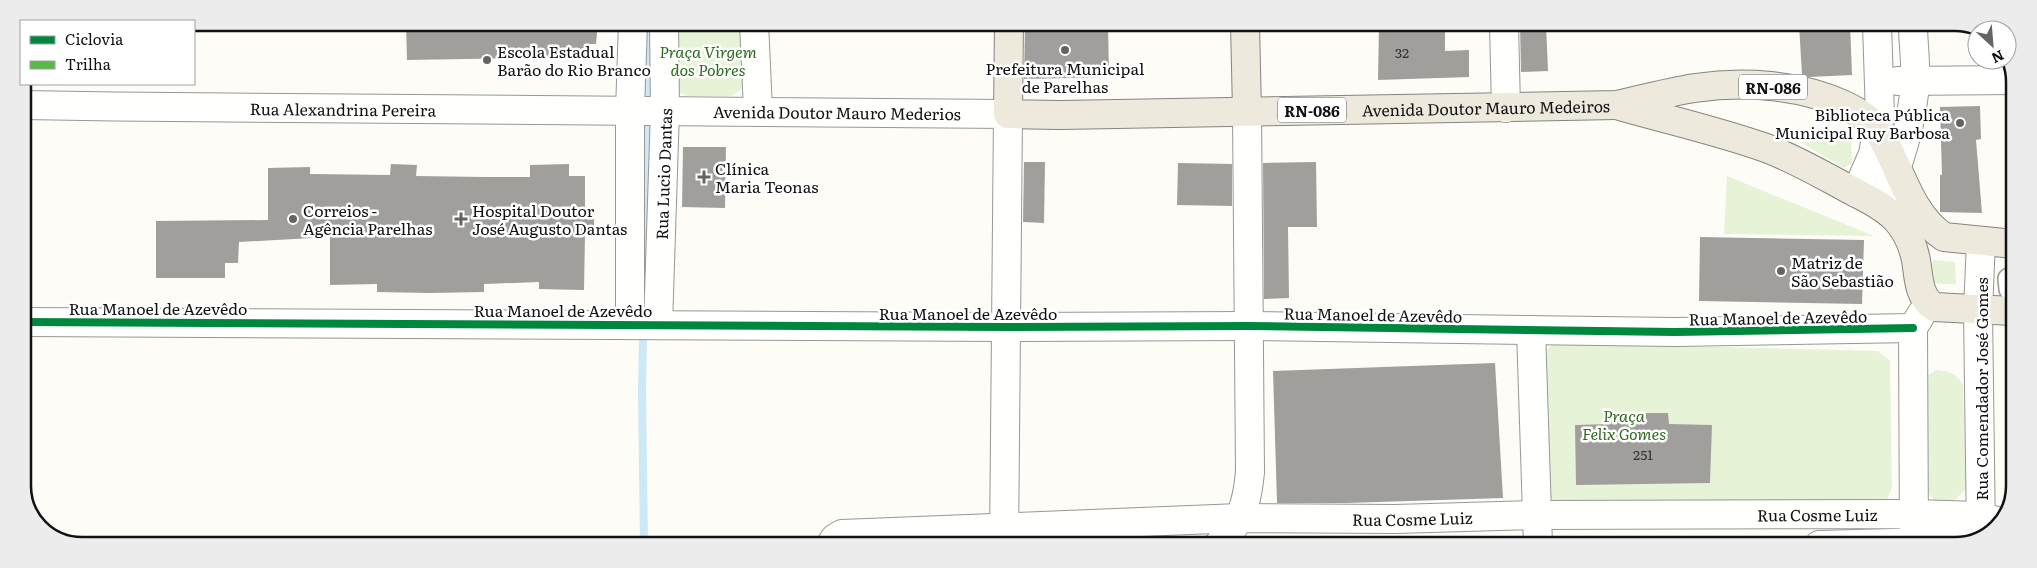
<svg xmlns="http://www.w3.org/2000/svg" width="2037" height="568" viewBox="0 0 2037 568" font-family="Literata,serif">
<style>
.green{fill:#e7f3d7}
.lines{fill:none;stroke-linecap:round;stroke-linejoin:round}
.stream{stroke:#cde8f7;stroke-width:8}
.building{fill:#a19f9c}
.pedestrian-casing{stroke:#979795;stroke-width:24}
.minor-casing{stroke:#979795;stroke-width:30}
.tertiary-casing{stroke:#979795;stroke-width:30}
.primary-casing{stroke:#858482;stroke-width:30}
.pedestrian{stroke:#fffffe;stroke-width:21}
.minor{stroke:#fffffe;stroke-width:28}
.tertiary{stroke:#fffffe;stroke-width:28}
.primary{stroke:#ede9dc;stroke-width:28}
.quiet{stroke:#58b947;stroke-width:6;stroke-dasharray:12 6;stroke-linecap:butt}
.cycleway-casing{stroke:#fff;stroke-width:11}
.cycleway{stroke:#00873e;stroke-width:8}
.poi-dot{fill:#646362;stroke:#fff;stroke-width:2}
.labels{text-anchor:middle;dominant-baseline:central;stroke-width:5;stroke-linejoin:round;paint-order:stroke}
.number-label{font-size:14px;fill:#353434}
.shield{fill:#fff;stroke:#585858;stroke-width:1}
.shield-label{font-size:15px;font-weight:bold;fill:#111}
.poi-label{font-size:16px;fill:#111;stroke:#fff;text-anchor:start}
.park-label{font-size:16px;font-style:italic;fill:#2f6b1f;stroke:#fff}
.street-label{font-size:16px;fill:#111;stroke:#fff}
.rim{fill:none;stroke:#111;stroke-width:2.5}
</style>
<rect width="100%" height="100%" fill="#fdfcf7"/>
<g class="green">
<polygon points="672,23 745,23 745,81 741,90 731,96 688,96 680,93 674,87"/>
<polygon points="1802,130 1851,134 1852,163 1844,168 1797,140"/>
<polygon points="1727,176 1874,236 1724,234"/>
<path d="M1933,260L1955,262L1956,284C1931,284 1929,286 1933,260Z"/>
<polygon points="1553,343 1878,351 1890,361 1892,488 1885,504 1546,504 1542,356"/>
<path d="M1936,370C1949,371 1956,373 1963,385L1966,489L1952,503L1935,501L1929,494L1921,388L1927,376Z"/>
</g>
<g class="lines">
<polyline class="stream" points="644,544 642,392 649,23"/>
</g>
<g class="building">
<polygon points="406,23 598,23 596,44 584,44 584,57 407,60"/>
<polygon points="1025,23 1108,24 1109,77 1024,79"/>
<polygon points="1379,24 1445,24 1445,51 1469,50 1469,77 1378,80"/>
<polygon points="1520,24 1546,24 1548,71 1521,72"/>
<polygon points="1799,24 1850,24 1852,75 1809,77 1802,75"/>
<polygon points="1980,106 1981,139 1976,140 1982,213 1940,212 1940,175 1942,175 1940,107"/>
<polygon points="683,147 726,147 725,208 682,207"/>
<polygon points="1024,162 1045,162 1044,223 1023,222"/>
<polygon points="1316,162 1317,227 1288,227 1289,298 1264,299 1263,163"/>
<polygon points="1178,163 1232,164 1232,206 1177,205"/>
<polygon points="391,164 417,165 416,176 485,177 530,177 530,165 569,164 569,176 585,176 585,210 594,210 594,235 585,235 584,290 539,289 539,282 484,284 484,292 429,293 377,292 377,284 330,285 330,237 239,242 238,263 225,263 225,278 156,278 156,221 268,220 268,168 310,167 310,174 390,175"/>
<polygon points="1700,237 1864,240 1862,304 1699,301"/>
<polygon points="1495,363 1503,498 1347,503 1277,503 1273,371"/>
<polygon points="1612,413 1668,413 1669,424 1712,425 1710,483 1576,485 1575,425 1610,424"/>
</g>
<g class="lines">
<defs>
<polyline id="pedestrian" points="2013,294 2010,289 2009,279 2014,276"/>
<g id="minor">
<polyline points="754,23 758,110"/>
<polyline points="1504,24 1506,108"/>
<polyline points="1898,81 2014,80"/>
<polyline points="1856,193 1873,154 1880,116 1877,24"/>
<path d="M1880,206C1898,171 1914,119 1915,79C1916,61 1913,42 1913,24"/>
<polyline points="23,322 1007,327 1248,326 1675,332 1913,328"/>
<polyline points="630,324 630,110"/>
<polyline points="658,325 665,110"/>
<polyline points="1531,330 1538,545"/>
<polyline points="1981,537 1978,310 1981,242"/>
<path id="s1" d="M831,544L835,538L842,534L1240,518L1395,519L1536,515L1913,514L1981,516L1999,522"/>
<polyline points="1914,544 1913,328 1922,313"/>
<polyline points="1819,545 1968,541"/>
</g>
<g id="tertiary">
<polyline points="664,23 665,110"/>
<path id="s2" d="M23,105C351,111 679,109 1008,114L1004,545"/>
<polyline points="630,110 633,23"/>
<path d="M1218,545C1242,522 1247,504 1250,472L1247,111"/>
</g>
<g id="primary">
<path id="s3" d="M1009,23L1008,114L1060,115L1617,105C1643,99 1669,92 1695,88C1742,81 1800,84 1844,105C1857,111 1871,119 1879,132C1900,166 1909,214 1944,237L2014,244"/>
<polyline points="1245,24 1247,111"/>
<path d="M1620,106C1669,120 1718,131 1766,148C1793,158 1819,173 1845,187C1862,196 1882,205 1896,219C1906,230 1913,245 1916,260C1919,278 1918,296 1934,307L2013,311"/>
</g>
</defs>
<use href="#pedestrian" class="pedestrian-casing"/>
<use href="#minor" class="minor-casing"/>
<use href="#tertiary" class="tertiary-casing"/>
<use href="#primary" class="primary-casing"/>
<use href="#pedestrian" class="pedestrian"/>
<use href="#minor" class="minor"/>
<use href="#tertiary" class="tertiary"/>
<use href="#primary" class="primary"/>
<polyline class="quiet" points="2013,294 2010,289 2009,279 2014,276"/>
<defs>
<polyline id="cycleway" points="23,322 1007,327 1248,326 1675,332 1913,328"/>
</defs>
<use href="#cycleway" class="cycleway-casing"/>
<use href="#cycleway" class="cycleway"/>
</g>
<g class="poi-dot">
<circle cx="1065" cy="50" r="5"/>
<circle cx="487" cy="60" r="5"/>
<circle cx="1960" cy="123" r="5"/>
<path d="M701.5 169.5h5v5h5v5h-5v5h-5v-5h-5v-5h5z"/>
<circle cx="293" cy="219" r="5"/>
<path d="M458.5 211.5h5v5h5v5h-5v5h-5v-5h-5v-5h5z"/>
<circle cx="1781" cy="271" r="5"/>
</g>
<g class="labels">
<g class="number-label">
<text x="1402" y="52">32</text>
<text x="1643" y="454">251</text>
</g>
<g class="shield">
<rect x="1739" y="74.5" width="68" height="25" rx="4"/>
<rect x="1278" y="97.5" width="68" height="25" rx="4"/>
</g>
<g class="shield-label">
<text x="1773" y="87">RN-086</text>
<text x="1312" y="110">RN-086</text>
</g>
<g class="poi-label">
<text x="497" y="51">Escola Estadual<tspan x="497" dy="18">Barão do Rio Branco</tspan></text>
<text x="1065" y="68" text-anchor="middle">Prefeitura Municipal<tspan x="1065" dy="18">de Parelhas</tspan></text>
<text x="1950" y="114" text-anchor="end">Biblioteca Pública<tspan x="1950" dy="18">Municipal Ruy Barbosa</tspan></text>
<text x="715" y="168">Clínica<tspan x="715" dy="18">Maria Teonas</tspan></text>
<text x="303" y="210">Correios -<tspan x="303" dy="18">Agência Parelhas</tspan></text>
<text x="472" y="210">Hospital Doutor<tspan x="472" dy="18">José Augusto Dantas</tspan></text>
<text x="1791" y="262">Matriz de<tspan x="1791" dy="18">São Sebastião</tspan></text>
</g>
<g class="park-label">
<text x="708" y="51">Praça Virgem<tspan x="708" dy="18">dos Pobres</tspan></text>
<text x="1624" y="415">Praça<tspan x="1624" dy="18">Felix Gomes</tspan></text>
</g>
<g class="street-label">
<text stroke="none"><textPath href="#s3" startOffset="569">Avenida Doutor Mauro Medeiros</textPath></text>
<text stroke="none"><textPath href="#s2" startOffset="320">Rua Alexandrina Pereira</textPath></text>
<text stroke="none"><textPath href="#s2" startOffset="814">Avenida Doutor Mauro Mederios</textPath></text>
<text transform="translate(663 174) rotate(-88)">Rua Lucio Dantas</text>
<text x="158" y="308">Rua Manoel de Azevêdo</text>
<text x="563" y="310">Rua Manoel de Azevêdo</text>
<text x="968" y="313">Rua Manoel de Azevêdo</text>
<text transform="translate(1373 314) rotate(1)">Rua Manoel de Azevêdo</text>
<text transform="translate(1778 317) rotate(-1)">Rua Manoel de Azevêdo</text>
<text transform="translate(1981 389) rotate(-90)">Rua Comendador José Gomes</text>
<text stroke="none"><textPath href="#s1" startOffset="991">Rua Cosme Luiz</textPath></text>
<text stroke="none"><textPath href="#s1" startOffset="586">Rua Cosme Luiz</textPath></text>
</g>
</g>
<path d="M0 0H2037V568H0ZM82 31H1955A51 51 0 0 1 2006 82V486A51 51 0 0 1 1955 537H82A51 51 0 0 1 31 486V82A51 51 0 0 1 82 31Z" fill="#ececec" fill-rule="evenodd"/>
<path class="rim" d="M82 31H1955A51 51 0 0 1 2006 82V486A51 51 0 0 1 1955 537H82A51 51 0 0 1 31 486V82A51 51 0 0 1 82 31Z"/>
<rect x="20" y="20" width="175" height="65" fill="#ffffff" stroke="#a0a0a0"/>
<rect x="30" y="36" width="25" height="8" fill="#00873e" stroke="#a0a0a0"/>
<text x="65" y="45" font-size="15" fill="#111111">Ciclovia</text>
<rect x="30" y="61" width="25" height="8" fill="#58b947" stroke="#a0a0a0"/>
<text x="65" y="70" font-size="15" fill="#111111">Trilha</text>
<g transform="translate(1992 45) rotate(154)"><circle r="24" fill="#ffffff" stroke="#a0a0a0"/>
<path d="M0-4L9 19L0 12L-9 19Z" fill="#646362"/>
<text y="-8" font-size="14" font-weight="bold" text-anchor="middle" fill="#111111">N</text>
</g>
</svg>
